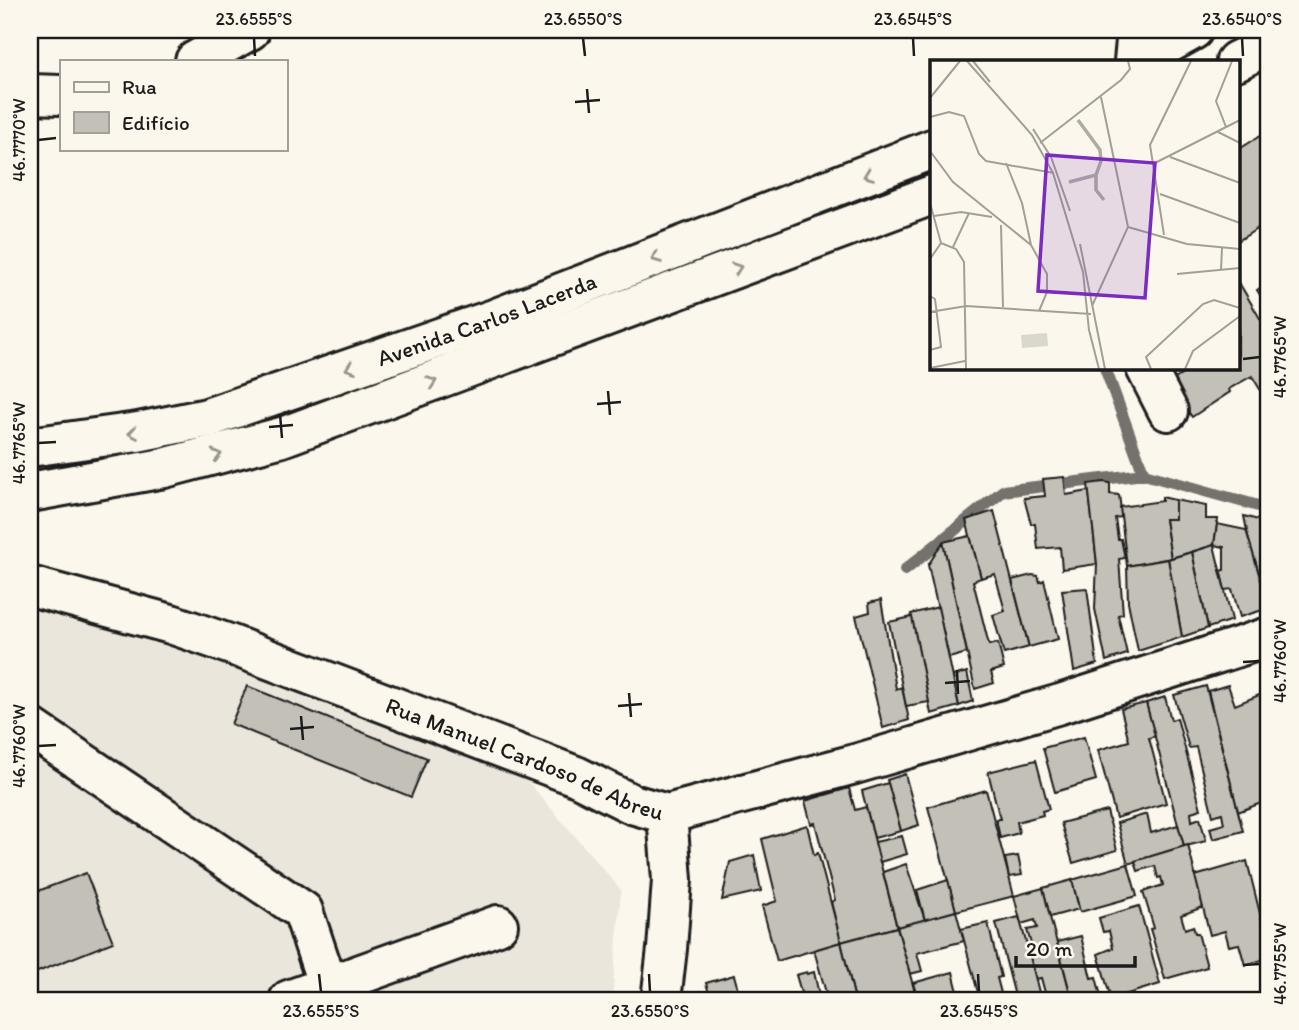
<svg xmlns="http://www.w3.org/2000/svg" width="1299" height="1030" viewBox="0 0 1299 1030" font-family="Itim,sans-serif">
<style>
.built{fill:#eae6dc}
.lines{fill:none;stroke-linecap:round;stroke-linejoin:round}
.stream{stroke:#74726e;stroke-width:12}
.building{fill:#c3c0b8;stroke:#1c1c1c;stroke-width:2}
.minor-casing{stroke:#1c1c1c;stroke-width:44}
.major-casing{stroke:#1c1c1c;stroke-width:44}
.minor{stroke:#fbf7ec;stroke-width:38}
.major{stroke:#fbf7ec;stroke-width:38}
.oneway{stroke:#97948e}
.ticks{fill:none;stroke:#1c1c1c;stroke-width:2.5}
.labels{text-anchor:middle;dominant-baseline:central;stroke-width:6;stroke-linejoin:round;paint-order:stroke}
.street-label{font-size:23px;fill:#1c1c1c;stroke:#fbf7ec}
.inset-river{fill:none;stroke:#afaca5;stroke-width:3.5}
.inset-road{fill:none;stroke:#a29f99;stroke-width:2}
.view{fill:#7b2cbf;fill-opacity:0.15;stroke:#7b2cbf;stroke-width:3.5}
.inset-edge{fill:none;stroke:#1c1c1c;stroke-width:3.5}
.neatline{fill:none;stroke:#1c1c1c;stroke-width:2.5}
.ticks-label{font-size:18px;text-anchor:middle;fill:#1c1c1c}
</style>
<rect width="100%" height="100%" fill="#fbf7ec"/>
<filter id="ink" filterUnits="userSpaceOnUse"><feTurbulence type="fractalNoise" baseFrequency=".0143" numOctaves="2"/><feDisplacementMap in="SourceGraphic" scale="14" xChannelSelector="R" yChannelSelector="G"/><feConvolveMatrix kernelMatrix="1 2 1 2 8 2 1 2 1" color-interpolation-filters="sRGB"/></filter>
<g filter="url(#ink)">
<polygon class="built" points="30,592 519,771 621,890 612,1000 30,1000"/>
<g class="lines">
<g class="stream">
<polyline points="1105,368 1144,474 1269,509"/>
<polyline points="905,570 1003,491 1144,474"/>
</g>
</g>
<g class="building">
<polygon points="1269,130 1269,221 1238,241 1238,150"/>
<polygon points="1238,281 1268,332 1269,331 1269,393 1264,396 1252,376 1229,389 1230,392 1192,417 1168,383 1193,368 1238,368"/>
<polygon points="1269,282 1269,309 1257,290"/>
<polygon points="1064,477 1066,495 1089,491 1097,564 1062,569 1060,547 1038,549 1035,524 1031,524 1024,498 1045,496 1043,479"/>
<polygon points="1104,482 1110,483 1110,494 1119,495 1122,517 1115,518 1118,539 1121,539 1125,558 1119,559 1123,614 1118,615 1127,654 1106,661 1095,609 1097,564 1088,484"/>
<polygon points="1162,497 1175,500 1175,519 1165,519 1171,558 1127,566 1120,507 1162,501"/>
<polygon points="1175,500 1206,506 1206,519 1218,519 1214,545 1171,558 1165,519 1175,519"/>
<polygon points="994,511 1029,647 1004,654 993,615 1005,611 995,574 981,578 966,520"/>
<polygon points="1244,516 1258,520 1262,539 1269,537 1269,604 1249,541"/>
<polygon points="1217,524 1246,530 1269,608 1240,617 1232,589 1225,590 1221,574 1220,571 1224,570 1224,547 1214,545"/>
<polygon points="970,536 981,578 973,581 989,645 998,643 1004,668 991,672 994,683 975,689 943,542"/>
<polygon points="943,542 967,653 949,658 928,565"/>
<polygon points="1214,545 1232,620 1208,628 1192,552"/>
<polygon points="1192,552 1208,628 1182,637 1168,559"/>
<polygon points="1168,559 1182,637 1138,651 1128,602 1127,566"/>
<polygon points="1032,575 1038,576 1040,582 1044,580 1058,639 1029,647 1012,580"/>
<polygon points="1087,588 1097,664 1074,671 1062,590"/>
<polygon points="881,600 896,689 902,687 909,720 883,728 856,616 870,612 869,603"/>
<polygon points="938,607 959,706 931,714 911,614"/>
<polygon points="912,617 929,702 906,706 889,622"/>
<polygon points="967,672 973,701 959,706 953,676"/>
<polygon points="1228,685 1235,705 1269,691 1269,800 1238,812 1208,691"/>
<polygon points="247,686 427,758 411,797 231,724"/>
<polygon points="1206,686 1243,831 1213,839 1210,828 1224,824 1222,813 1213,816 1196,747 1189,748 1174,695"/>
<polygon points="1165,697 1171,720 1177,718 1201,809 1191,812 1192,821 1200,818 1206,841 1186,846 1184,846 1178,825 1146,703"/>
<polygon points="1146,703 1155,736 1149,738 1166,803 1116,818 1098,750 1129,741 1121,709"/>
<polygon points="1084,737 1096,780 1055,792 1043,748"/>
<polygon points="1036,760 1049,809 1042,811 1043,815 1017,822 1019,833 1000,838 996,819 1000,819 988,772"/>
<polygon points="905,774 919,825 901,831 887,780"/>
<polygon points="888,783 901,831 874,838 862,791"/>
<polygon points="849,788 855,810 866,807 897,927 841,942 831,902 835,900 815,823 811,824 805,801"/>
<polygon points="986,790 1014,896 956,911 928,807"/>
<polygon points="1107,811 1117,850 1073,863 1061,823"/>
<polygon points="1147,814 1151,833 1178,825 1184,846 1128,864 1117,823"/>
<polygon points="807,825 814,855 818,853 841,942 777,961 762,906 777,901 762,839"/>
<polygon points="902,836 907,854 880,862 875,842"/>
<polygon points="1188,845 1203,907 1181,915 1185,929 1193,926 1195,933 1198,933 1207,967 1165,979 1150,929 1154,928 1143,892 1163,885 1161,877 1158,878 1155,866 1138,871 1135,861"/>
<polygon points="754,855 761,891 722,900 730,862"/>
<polygon points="1018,856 1022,875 1009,877 1005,858"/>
<polygon points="1247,861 1269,950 1269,958 1245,965 1239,944 1229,946 1225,931 1210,935 1195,876"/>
<polygon points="906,864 925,920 897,927 883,872"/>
<polygon points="1128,864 1137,896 1080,912 1072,880"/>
<polygon points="86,873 113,942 30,975 30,894"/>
<polygon points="948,880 956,911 925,920 917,890"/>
<polygon points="1072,880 1079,909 1050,917 1043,888"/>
<polygon points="1043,888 1050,917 1072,1000 1047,1000 1041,978 1035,979 1027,945 1031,944 1027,930 1037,928 1035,920 1021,924 1014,896"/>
<polygon points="1139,906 1160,984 1111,999 1098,954 1113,948 1109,931 1103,932 1099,918"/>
<polygon points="956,911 964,941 917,953 922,971 910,974 897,927"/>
<polygon points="1019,917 1027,945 1041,1000 1016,1000 996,923"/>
<polygon points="988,923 1001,977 997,978 1002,997 1008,995 1010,1000 980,1000 961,929"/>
<polygon points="897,927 917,1000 855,1000 841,942"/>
<polygon points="1081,936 1091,978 1096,977 1102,1000 1072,1000 1057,942"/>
<polygon points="841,942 855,1000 828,1000 814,950"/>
<polygon points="807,972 807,974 814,972 819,995 803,999 796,975"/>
<polygon points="953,972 960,1000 918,1000 913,983"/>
<polygon points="734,975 741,1000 711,1000 706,983"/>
</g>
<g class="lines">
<defs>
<g id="minor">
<polyline points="195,61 250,30"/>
<polyline points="1134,61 1137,30"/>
<polyline points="30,94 61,95"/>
<polyline points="1146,368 1168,411"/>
<path id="s1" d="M30,586L171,624L229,644L576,776L632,804L667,814L855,764L1060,704L1269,637"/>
<polyline points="30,727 303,911 328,986 330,1000"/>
<polyline points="289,1000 498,925"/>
<polyline points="661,1000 667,949 672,880 667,814"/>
</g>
<g id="major">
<polyline points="1137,61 1193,30"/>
<polyline points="1236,61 1269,45"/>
<path id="s2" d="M30,447L138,432L207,418L494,319L932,149"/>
<polyline points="30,492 164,468 282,437 932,195"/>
</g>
</defs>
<use href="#minor" class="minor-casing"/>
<use href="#major" class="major-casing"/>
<use href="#minor" class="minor"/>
<use href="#major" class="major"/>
</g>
<defs><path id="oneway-chevron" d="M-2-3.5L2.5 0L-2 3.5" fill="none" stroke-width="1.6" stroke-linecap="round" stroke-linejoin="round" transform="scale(1.75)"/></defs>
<g class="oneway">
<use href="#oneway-chevron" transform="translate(868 175) rotate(159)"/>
<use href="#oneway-chevron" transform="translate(656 258) rotate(159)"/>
<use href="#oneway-chevron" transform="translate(737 268) rotate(-20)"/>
<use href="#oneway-chevron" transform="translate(350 368) rotate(160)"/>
<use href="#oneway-chevron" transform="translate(432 382) rotate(-20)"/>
<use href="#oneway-chevron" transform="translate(133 433) rotate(171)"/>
<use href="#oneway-chevron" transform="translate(217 455) rotate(-14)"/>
</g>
</g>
<path class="ticks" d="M254,38L255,56M583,38L585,56M913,38L914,56M1242,38L1243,56M587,89L589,113M575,102L600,100M38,140L56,138M1243,359L1260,357M608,391L610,415M597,404L621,402M280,414L282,438M269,427L293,425M38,443L56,442M1243,662L1260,661M957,670L958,694M945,683L970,681M629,693L631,717M618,706L642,704M301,716L303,740M290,729L314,727M38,746L56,745M1243,965L1260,964M319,974L321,992M649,974L650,992M978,974L979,992"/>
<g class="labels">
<g class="street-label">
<text stroke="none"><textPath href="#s2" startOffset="476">Avenida Carlos Lacerda</textPath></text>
<text stroke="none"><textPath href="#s1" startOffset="525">Rua Manuel Cardoso de Abreu</textPath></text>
</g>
</g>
<g transform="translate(930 60)">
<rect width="310" height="310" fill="#fbf7ec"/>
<path d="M117,273L118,286L92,288L91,275Z" fill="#dad7ce"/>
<path class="inset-river" d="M166,116V130L174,140M139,122L166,115L171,101L170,90L148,60"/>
<path class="inset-road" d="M37,1L102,75L123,113L153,212L159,270L169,309M43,1L60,22M0,38L30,1M0,57L19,52L34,56L49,94L56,101L124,113M296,67L286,41L302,1M103,69L121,97L140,151M288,72L310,83M110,83L191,20L200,9L198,1M0,91L23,122L101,185M240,97L310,123M76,103L92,143L101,185L117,214V232L109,251M223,104L310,60M230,134L310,163M0,143L11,183L0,199M4,156L31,152L62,157M71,165L73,247M198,167L257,184L310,189M234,175L220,85L261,1M11,183L26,189L34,202L36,309M150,184L175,309M23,187L39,153M291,210L292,188M247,214L310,208M0,236L5,239L11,287L0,290M162,246L198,167L171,37M0,252L36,246L161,254M0,308L35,301M221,309L216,297L273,244L284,240L310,248M255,309L263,291L310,256"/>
<path class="view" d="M117,95L225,103L215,238L108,231Z"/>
<rect width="310" height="310" class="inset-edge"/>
</g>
<rect width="1299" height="1030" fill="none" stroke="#fbf7ec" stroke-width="77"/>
<rect x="60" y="60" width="228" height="91" fill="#fbf7ec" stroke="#a29f99" stroke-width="2"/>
<rect x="74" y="82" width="35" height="10" fill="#fbf7ec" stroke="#a29f99" stroke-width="2"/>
<text x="122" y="94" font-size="21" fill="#1c1c1c">Rua</text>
<rect x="74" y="112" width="35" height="21" fill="#c3c0b8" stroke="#a29f99" stroke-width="2"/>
<text x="122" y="130" font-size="21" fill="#1c1c1c">Edifício</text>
<path d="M1016 956v10h119v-10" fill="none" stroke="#1c1c1c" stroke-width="3.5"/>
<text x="1026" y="956" font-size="21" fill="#1c1c1c" stroke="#fbf7ec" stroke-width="5" paint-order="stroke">20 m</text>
<rect x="38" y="38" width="1222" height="954" class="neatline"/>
<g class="ticks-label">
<text x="254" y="25">23.6555°S</text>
<text x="583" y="25">23.6550°S</text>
<text x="913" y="25">23.6545°S</text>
<text x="1242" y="25">23.6540°S</text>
<text transform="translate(19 140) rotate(-90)" y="6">46.7770°W</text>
<text transform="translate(1280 357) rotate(-90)" y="6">46.7765°W</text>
<text transform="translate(19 443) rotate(-90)" y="6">46.7765°W</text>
<text transform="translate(1280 661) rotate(-90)" y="6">46.7760°W</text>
<text transform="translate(19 746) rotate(-90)" y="6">46.7760°W</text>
<text transform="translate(1280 964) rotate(-90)" y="6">46.7755°W</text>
<text x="321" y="1017">23.6555°S</text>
<text x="650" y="1017">23.6550°S</text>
<text x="979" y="1017">23.6545°S</text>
</g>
</svg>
